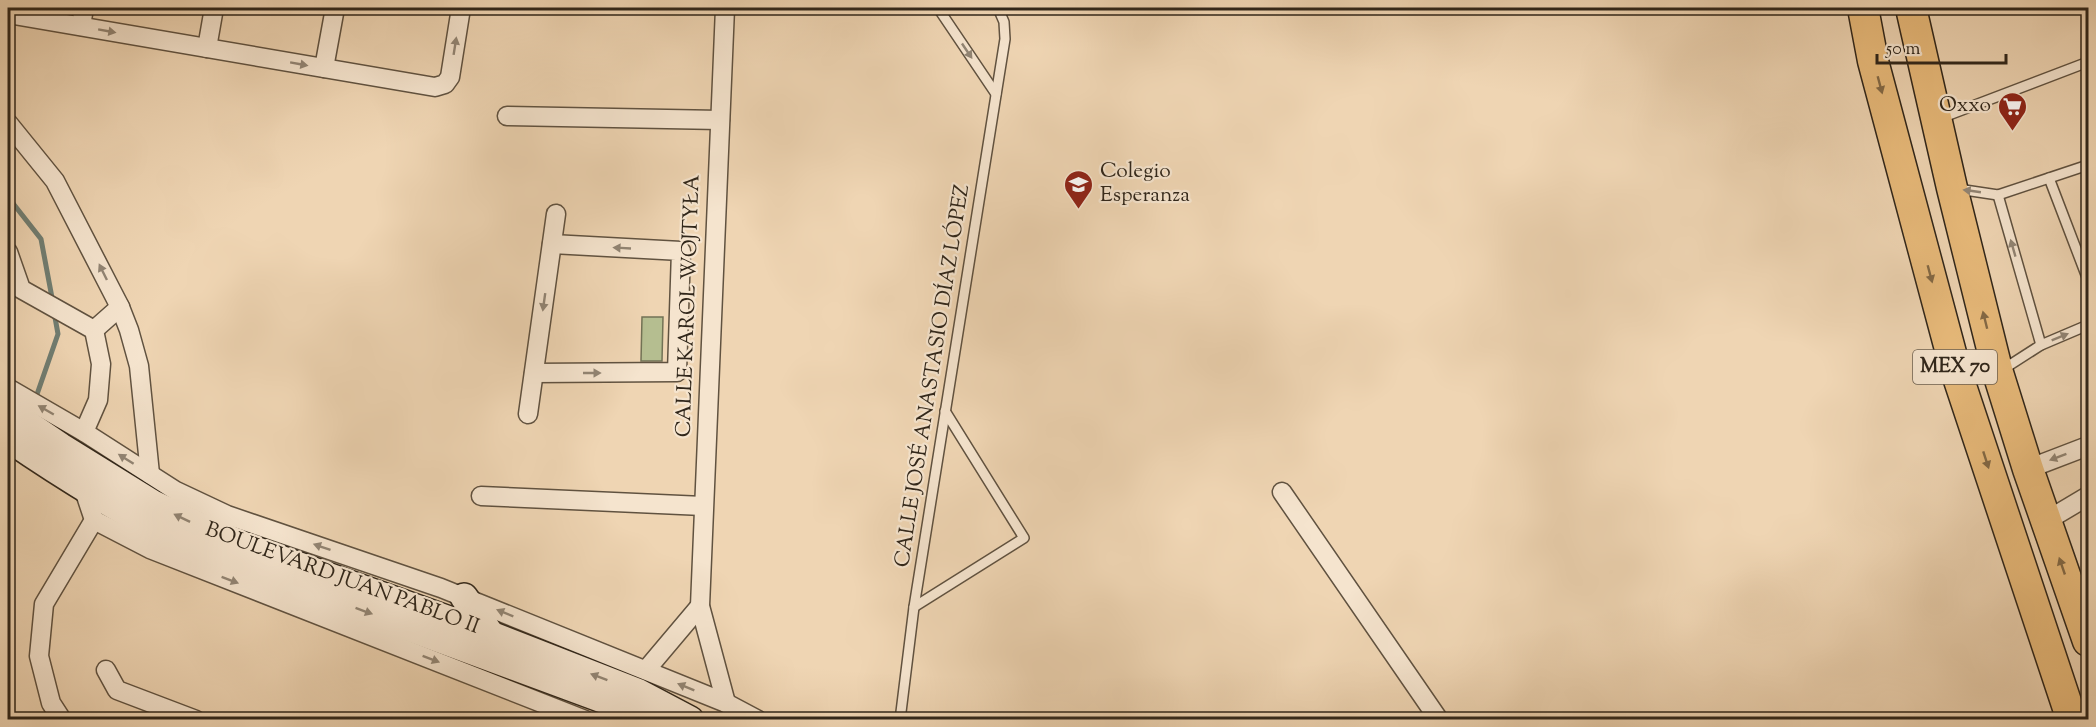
<svg xmlns="http://www.w3.org/2000/svg" width="2096" height="727" viewBox="0 0 2096 727" font-family="'Sorts Mill Goudy',serif">
<style>
.green{fill:#b5be90;stroke:#727255;stroke-width:1.5}
.lines{fill:none;stroke-linecap:round;stroke-linejoin:round}
.stream{stroke:#707e73;stroke-width:5}
.service-casing{stroke:#605240;stroke-width:12}
.minor-casing{stroke:#605240;stroke-width:21}
.secondary-casing{stroke:#30261a;stroke-width:30}
.primary-casing{stroke:#30261a;stroke-width:33}
.service{stroke:#f5e4ce;stroke-width:9}
.minor{stroke:#f5e4ce;stroke-width:18}
.secondary{stroke:#f5e4ce;stroke-width:27}
.primary{stroke:#e8ba7a;stroke-width:30}
.oneway{fill:#928574}
.oneway2{fill:#836945}
.labels{text-anchor:middle;dominant-baseline:central;stroke-width:4.5;stroke-linejoin:round;paint-order:stroke}
.shield{fill:#f5e4ce;stroke:#6b5f50;stroke-width:1.5}
.shield-label{font-size:20px;font-weight:bold;fill:#30261a}
.poi-label{font-size:21px;fill:#30261a;stroke:#f5e4ce;text-anchor:end}
.street-label{font-size:21px;fill:#30261a;stroke:#f5e4ce}
</style>
<rect width="100%" height="100%" fill="#efd5b3"/>
<filter id="stains"><feTurbulence type="fractalNoise" baseFrequency=".00333" numOctaves="4"/><feColorMatrix values="0 0 0 0 .2 0 0 0 0 .09 0 0 0 0 .02 0 0 0 .5 -.17"/></filter>
<radialGradient id="worn" r=".72"><stop offset=".6" stop-color="#630" stop-opacity="0"/><stop offset="1" stop-color="#630" stop-opacity=".3"/></radialGradient>
<polygon class="green" points="642,317 663,317 662,361 641,361"/>
<g class="lines">
<g class="stream">
<polyline points="8,197 41,239 53,303"/>
<polyline points="35,400 58,334 54,312"/>
<polyline points="8,474 15,454"/>
</g>
<defs>
<g id="service">
<polyline points="938,8 996,94"/>
<polyline points="1941,118 2088,62"/>
<polyline points="2049,178 2088,280"/>
<polyline points="1958,189 1998,195 2088,165"/>
<polyline points="1998,195 2041,345"/>
<polyline points="2002,370 2041,345 2088,325"/>
<polyline points="914,607 1024,538 945,411"/>
<polyline points="900,720 914,607 1005,39 1004,22 998,8"/>
</g>
<g id="minor">
<polyline points="725,8 700,606 726,703"/>
<polyline points="8,14 435,87 445,84 450,77 461,8"/>
<polyline points="81,26 84,8"/>
<polyline points="207,48 214,8"/>
<polyline points="324,68 335,8"/>
<polyline points="507,116 720,120"/>
<polyline points="8,123 55,181 120,307 129,330 139,366 150,474"/>
<polyline points="8,252 21,289 94,330 101,364 98,400 84,432"/>
<polyline points="94,330 120,307"/>
<polyline points="534,373 677,372 681,251 552,244"/>
<polyline points="8,388 84,432 176,491 227,515 441,588 726,703 758,720"/>
<polyline points="528,414 556,214"/>
<polyline points="2028,469 2088,446"/>
<polyline points="83,487 94,520 150,549 585,720"/>
<polyline points="1282,492 1439,720"/>
<polyline points="481,496 703,506"/>
<polyline points="2046,521 2088,496"/>
<polyline points="106,670 117,690 196,720"/>
<polyline points="646,670 700,606"/>
<polyline points="62,720 51,703 39,656 44,604 94,520"/>
</g>
<g id="secondary">
<polyline points="8,411 61,447 153,504 199,526 252,549 491,635 637,692 690,720"/>
<path d="M8,438C63,476 121,511 181,543L635,711"/>
<polyline points="464,597 491,635"/>
</g>
<g id="primary">
<polyline points="1863,8 1873,61 1955,368 2072,720"/>
<polyline points="1911,8 1952,188 1998,373 2028,469 2088,641"/>
</g>
</defs>
<use href="#service" class="service-casing"/>
<use href="#minor" class="minor-casing"/>
<use href="#secondary" class="secondary-casing"/>
<use href="#primary" class="primary-casing"/>
<use href="#service" class="service"/>
<use href="#minor" class="minor"/>
<use href="#secondary" class="secondary"/>
<use href="#primary" class="primary"/>
</g>
<defs><path id="oneway-solid" d="M-6-.8H1V-3.2L6.5 0L1 3.2V.8H-6Z" transform="scale(1.5)"/></defs>
<g class="oneway">
<use href="#oneway-solid" transform="translate(107 31) rotate(10)"/>
<use href="#oneway-solid" transform="translate(455 46) rotate(-81)"/>
<use href="#oneway-solid" transform="translate(967 51) rotate(56)"/>
<use href="#oneway-solid" transform="translate(299 64) rotate(10)"/>
<use href="#oneway-solid" transform="translate(1972 191) rotate(-172)"/>
<use href="#oneway-solid" transform="translate(622 248) rotate(-177)"/>
<use href="#oneway-solid" transform="translate(2013 248) rotate(-106)"/>
<use href="#oneway-solid" transform="translate(103 272) rotate(-116)"/>
<use href="#oneway-solid" transform="translate(544 302) rotate(98)"/>
<use href="#oneway-solid" transform="translate(2060 337) rotate(-22)"/>
<use href="#oneway-solid" transform="translate(592 373)"/>
<use href="#oneway-solid" transform="translate(46 410) rotate(-150)"/>
<use href="#oneway-solid" transform="translate(2058 457) rotate(159)"/>
<use href="#oneway-solid" transform="translate(126 459) rotate(-148)"/>
<use href="#oneway-solid" transform="translate(182 518) rotate(-154)"/>
<use href="#oneway-solid" transform="translate(322 547) rotate(-161)"/>
<use href="#oneway-solid" transform="translate(230 580) rotate(21)"/>
<use href="#oneway-solid" transform="translate(364 611) rotate(20)"/>
<use href="#oneway-solid" transform="translate(505 613) rotate(-158)"/>
<use href="#oneway-solid" transform="translate(431 659) rotate(21)"/>
<use href="#oneway-solid" transform="translate(599 677) rotate(-159)"/>
<use href="#oneway-solid" transform="translate(686 687) rotate(-158)"/>
</g>
<g class="oneway2">
<use href="#oneway-solid" transform="translate(1880 85) rotate(75)"/>
<use href="#oneway-solid" transform="translate(1930 274) rotate(75)"/>
<use href="#oneway-solid" transform="translate(1985 320) rotate(-104)"/>
<use href="#oneway-solid" transform="translate(1986 460) rotate(72)"/>
<use href="#oneway-solid" transform="translate(2062 566) rotate(-109)"/>
</g>
<defs>
<symbol id="supermarket-pin" viewBox="-11 -11 22 30"><path d="M0 17L-7.5 6A9.5 9.5 0 1 1 7.5 6Z" fill="#8f2418" stroke="#f5e4ce"/><path d="M-6-5.5h2.5l.6 2H6L4.5 2H-2.5L-4.4-4H-6ZM-1.5 3.2a1.3 1.3 0 1 0 .1 0ZM3 3.2a1.3 1.3 0 1 0 .1 0Z" fill="#fff"/></symbol>
<symbol id="university-pin" viewBox="-11 -11 22 30"><path d="M0 17L-7.5 6A9.5 9.5 0 1 1 7.5 6Z" fill="#8f2418" stroke="#f5e4ce"/><path d="M0-5L7-2L0 1L-7-2ZM-4 1L0 2.5L4 1V4Q0 6-4 4Z" fill="#fff"/></symbol>
</defs>
<g fill-rule="evenodd">
<use href="#supermarket-pin" x="1996" y="90" width="33" height="45"/>
<use href="#university-pin" x="1062" y="168" width="33" height="45"/>
</g>
<g class="labels">
<rect class="shield" x="1913" y="350" width="84" height="34" rx="4.5"/>
<g class="shield-label">
<text x="1955" y="367">MEX 70</text>
</g>
<g class="poi-label">
<text x="1991" y="106">Oxxo</text>
<text x="1100" y="172" text-anchor="start">Colegio<tspan x="1100" dy="24">Esperanza</tspan></text>
</g>
<g class="street-label">
<text transform="translate(689 306) rotate(-88)">CALLE KAROL WOJTYŁA</text>
<text transform="translate(933 376) rotate(-81)">CALLE JOSÉ ANASTASIO DÍAZ LÓPEZ</text>
<text transform="translate(342 579) rotate(20)">BOULEVARD JUAN PABLO II</text>
</g>
</g>
<rect width="2096" height="727" fill="none" stroke="#efd5b3" stroke-width="30"/>
<rect x="9" y="9" width="2078" height="709" fill="none" stroke="#30261a" stroke-width="3"/>
<rect x="15" y="15" width="2066" height="697" fill="none" stroke="#30261a" stroke-width="1.5"/>
<path d="M1877 54v9h129v-9" fill="none" stroke="#30261a" stroke-width="3"/>
<text x="1886" y="54" font-size="18" fill="#30261a" stroke="#f5e4ce" stroke-width="4.5" paint-order="stroke">50 m</text>
<rect width="100%" height="100%" filter="url(#stains)"/>
<rect width="100%" height="100%" fill="url(#worn)"/>
</svg>
